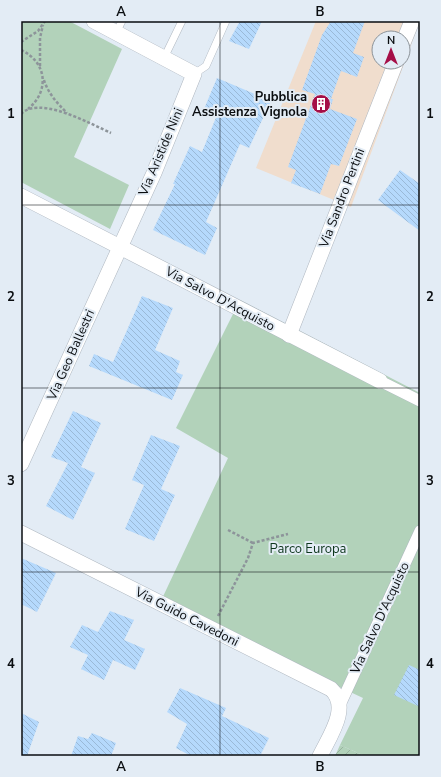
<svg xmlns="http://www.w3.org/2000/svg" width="441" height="777" viewBox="0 0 441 777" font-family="'Nunito Sans',sans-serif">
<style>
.commercial{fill:#f0ddcd;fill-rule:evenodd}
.park{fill:#b2d2ba}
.garden{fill:url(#garden-furrows)}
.building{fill:url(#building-back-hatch)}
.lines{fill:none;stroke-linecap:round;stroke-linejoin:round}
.service-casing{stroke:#afb7c0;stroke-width:8}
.pedestrian-casing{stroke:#afb7c0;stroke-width:12}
.minor-casing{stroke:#afb7c0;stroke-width:16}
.path{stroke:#8d949a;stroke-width:2.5;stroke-dasharray:3 2;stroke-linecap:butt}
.service{stroke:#fff;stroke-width:7}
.pedestrian{stroke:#fff;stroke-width:11}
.minor{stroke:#fff;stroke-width:15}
.grid{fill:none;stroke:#0a0d10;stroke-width:1;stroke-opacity:0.55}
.labels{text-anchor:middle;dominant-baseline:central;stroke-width:4;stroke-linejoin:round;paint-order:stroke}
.poi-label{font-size:13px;font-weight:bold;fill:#0a0d10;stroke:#e3ecf5;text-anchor:end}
.street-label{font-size:13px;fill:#0a0d10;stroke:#e3ecf5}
.park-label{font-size:13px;fill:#0e361d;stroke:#e3ecf5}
.neatline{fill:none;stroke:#0a0d10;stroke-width:1.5}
.grid-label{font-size:13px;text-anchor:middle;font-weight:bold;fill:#0a0d10}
</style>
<defs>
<pattern id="garden-furrows" width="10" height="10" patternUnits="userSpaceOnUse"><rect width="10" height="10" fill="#b2d2ba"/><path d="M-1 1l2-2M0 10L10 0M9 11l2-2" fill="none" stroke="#98b39f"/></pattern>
<pattern id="building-back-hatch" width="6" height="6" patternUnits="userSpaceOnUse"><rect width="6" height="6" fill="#b5d9fc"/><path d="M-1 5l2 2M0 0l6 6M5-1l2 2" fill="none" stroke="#9ab9d7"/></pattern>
</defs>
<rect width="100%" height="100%" fill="#e3ecf5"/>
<path class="commercial" d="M316,21H420L351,207L256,168ZM379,38H403V62H379Z"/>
<g class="park">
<polygon points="21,21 69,21 122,49 74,157 129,185 110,229 21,182"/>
<polygon points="240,300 420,393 420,756 365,756 340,745 363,698 160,603 228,458 176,428"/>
</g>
<polygon class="garden" points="340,745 365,756 335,756"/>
<g class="building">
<polygon points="240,21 262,21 249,49 229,41"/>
<polygon points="331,21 365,21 353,53 364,57 357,77 341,71 331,99 333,99 330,109 357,119 339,166 331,164 320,194 291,183 296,170 288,167 315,94 302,90 322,35"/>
<polygon points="217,78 271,101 249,148 240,144 206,222 217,228 205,255 153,230 175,184 173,184 190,146 202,152 217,115 204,109"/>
<polygon points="400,170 420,184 420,231 378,200"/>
<polygon points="142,296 173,308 155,350 180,361 176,372 183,375 172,400 89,366 94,354 113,362"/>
<polygon points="73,411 101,423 81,467 95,473 73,520 46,506 68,463 51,457"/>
<polygon points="151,435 180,446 161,489 175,495 154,541 125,529 144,485 132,480"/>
<polygon points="21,558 56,573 37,612 21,604"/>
<polygon points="110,611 134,620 124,640 145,649 135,670 113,660 104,680 81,669 88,655 70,647 82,625 98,632"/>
<polygon points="409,665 420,670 420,707 394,695"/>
<polygon points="180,688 226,708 222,716 269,738 260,756 191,756 176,748 187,724 167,712"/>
<polygon points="21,713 39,722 27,756 21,756"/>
<polygon points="92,733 116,743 111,756 71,756 78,736 88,739"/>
</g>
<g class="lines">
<defs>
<g id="service">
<polyline points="116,33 122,21"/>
<polyline points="164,58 182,21"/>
<polyline points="194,74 206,66 226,21"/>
</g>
<g id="pedestrian">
<polyline points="380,381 420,401"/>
<polyline points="340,705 420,531"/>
</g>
<g id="minor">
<polyline points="403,43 412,21"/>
<polyline points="21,196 380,381"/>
<polyline points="289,335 396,62"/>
<polyline points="21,464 154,173 194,74 94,21"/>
<path d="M21,533L331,689C351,707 329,737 320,756"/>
</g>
</defs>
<use href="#service" class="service-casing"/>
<use href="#pedestrian" class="pedestrian-casing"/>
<use href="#minor" class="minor-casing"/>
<g class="path">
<polyline points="21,42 38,31 45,21"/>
<path d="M21,50C47,62 50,91 28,109"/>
<polyline points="40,66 40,38 43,25"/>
<path d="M44,80C48,93 57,103 67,113"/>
<path d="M21,114C23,112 26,110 29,109C51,102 91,124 111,133"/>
<polyline points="228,530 253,543"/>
<polyline points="218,616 248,558 253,543 288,534"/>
</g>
<use href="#service" class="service"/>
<use href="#pedestrian" class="pedestrian"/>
<use href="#minor" class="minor"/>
</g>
<path class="grid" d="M220,21V756M21,205H420M21,388H420M21,572H420"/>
<defs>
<symbol id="building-disc" viewBox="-11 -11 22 22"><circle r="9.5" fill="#a50e47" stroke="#e3ecf5"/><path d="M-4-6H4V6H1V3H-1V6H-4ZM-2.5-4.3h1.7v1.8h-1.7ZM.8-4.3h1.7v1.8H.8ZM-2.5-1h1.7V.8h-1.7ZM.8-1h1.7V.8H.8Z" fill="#fff"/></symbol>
</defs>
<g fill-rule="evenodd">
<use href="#building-disc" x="310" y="93" width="22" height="22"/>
</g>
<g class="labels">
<g class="poi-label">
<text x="307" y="97">Pubblica<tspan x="307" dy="15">Assistenza Vignola</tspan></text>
</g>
<g class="street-label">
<text transform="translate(161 152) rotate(-67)">Via Aristide Nini</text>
<text transform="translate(342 198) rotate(-69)">Via Sandro Pertini</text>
<text transform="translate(220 299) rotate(28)">Via Salvo D'Acquisto</text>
<text transform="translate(71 355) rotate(-66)">Via Geo Ballestri</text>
<text transform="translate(187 617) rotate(27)">Via Guido Cavedoni</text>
<text transform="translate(380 618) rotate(-65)">Via Salvo D'Acquisto</text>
</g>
<g class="park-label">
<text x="308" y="549">Parco Europa</text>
</g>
</g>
<rect width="441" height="777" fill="none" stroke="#e3ecf5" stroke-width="44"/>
<g transform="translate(391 50)"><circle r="19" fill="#e3ecf5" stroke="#8c9399"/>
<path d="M0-3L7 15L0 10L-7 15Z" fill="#a50e47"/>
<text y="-6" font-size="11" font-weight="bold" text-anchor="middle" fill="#0a0d10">N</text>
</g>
<rect x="22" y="22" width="397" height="733" class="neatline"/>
<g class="grid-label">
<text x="121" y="16">A</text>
<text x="320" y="16">B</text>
<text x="11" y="118">1</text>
<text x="430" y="118">1</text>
<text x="11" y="301">2</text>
<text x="430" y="301">2</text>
<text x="11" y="485">3</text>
<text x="430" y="485">3</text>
<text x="11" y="668">4</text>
<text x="430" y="668">4</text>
<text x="121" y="771">A</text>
<text x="320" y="771">B</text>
</g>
</svg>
